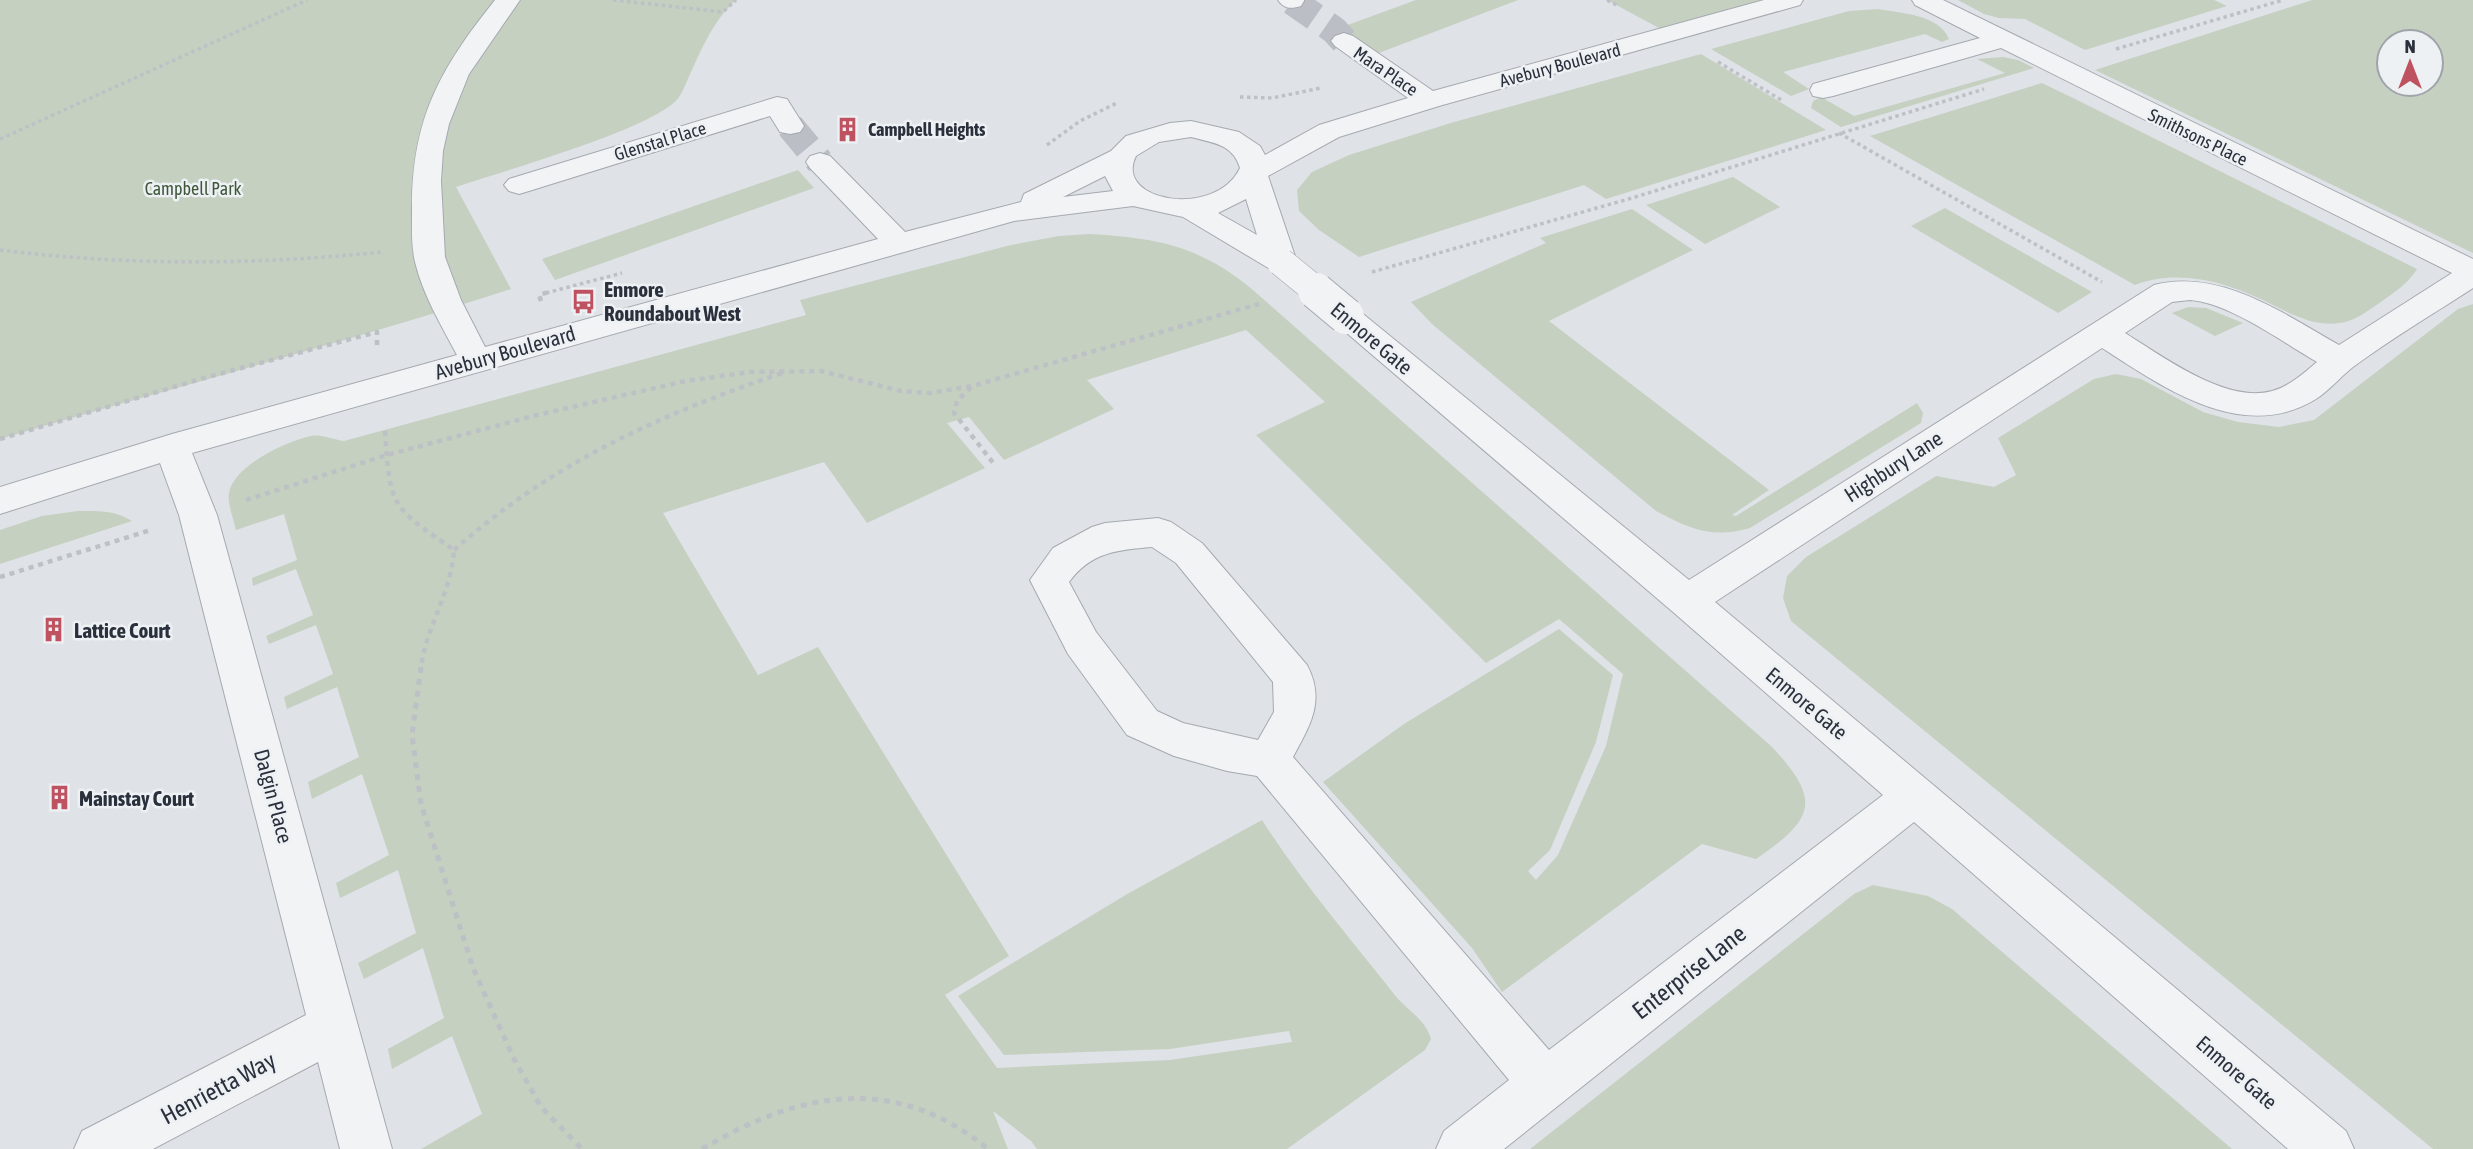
<svg xmlns="http://www.w3.org/2000/svg" width="2473" height="1149" viewBox="0 0 2473 1149" font-family="'Asap Condensed',sans-serif">
<style>
.green{fill:#c5d0c1;fill-rule:evenodd}
.lines{fill:none;stroke-linecap:round;stroke-linejoin:round}
.minor-tunnel{stroke:#bbbec5;stroke-width:28;stroke-dasharray:28 14;stroke-linecap:butt}
.minor-casing{stroke:#a5a9b0;stroke-width:2}
.path-far2{stroke:#bdc0c5;stroke-width:3.5;stroke-dasharray:3.5 3.5;stroke-linecap:butt}
.path-far1{stroke:#bdc0c5;stroke-width:4.5;stroke-dasharray:5 5;stroke-linecap:butt}
.path{stroke:#bdc0c5;stroke-width:5;stroke-dasharray:6 6;stroke-linecap:butt}
.minor{fill:#f1f3f5;fill-rule:evenodd}
.minor-bridge-far1-casing{stroke:#a5a9b0;stroke-width:29;stroke-linecap:butt}
.minor-bridge-casing{stroke:#a5a9b0;stroke-width:38;stroke-linecap:butt}
.minor-bridge-far1{stroke:#f1f3f5;stroke-width:28}
.minor-bridge{stroke:#f1f3f5;stroke-width:36}
.labels{text-anchor:middle;dominant-baseline:central;stroke-width:5;stroke-linejoin:round;paint-order:stroke}
.far-street-label{font-size:18px;fill:#2a303c;stroke:#eef1f4}
.far-poi-label{font-size:18px;font-weight:bold;fill:#2a303c;stroke:#eef1f4;text-anchor:start}
.far-park-label{font-size:18px;fill:#3e5639;stroke:#eef1f4}
.poi-label{font-size:21px;font-weight:bold;fill:#2a303c;stroke:#eef1f4;text-anchor:start}
.street-label{font-size:21px;fill:#2a303c;stroke:#eef1f4}
.near-street-label{font-size:24px;fill:#2a303c;stroke:#eef1f4}
</style>
<rect width="100%" height="100%" fill="#dfe2e7"/>
<g class="green">
<path d="M0,0H736C714,20 703,46 691,72C687,80 684,90 679,97C658,128 499,172 456,187L511,289C342,344 170,388 0,439Z"/>
<polygon points="1416,0 1518,0 1371,56 1334,30"/>
<polygon points="1607,0 1791,0 1672,35"/>
<polygon points="1958,0 2214,0 2227,6 2085,50 2025,19 1999,18 1984,14"/>
<path d="M2312,0H2473V253L2095,70ZM2389,42H2431V84H2389Z"/>
<path d="M1878,9C1901,13 1940,15 1949,39L1942,42L1925,34L1783,72L1809,89L1791,96L1711,49L1849,11Z"/>
<polygon points="1701,54 1826,130 1606,199 1584,185 1359,257 1319,230 1299,211 1297,190 1312,172 1349,155 1454,122"/>
<polygon points="2003,57 2018,60 2034,68 1841,127 1811,108 1813,101 1821,97 1854,116 2005,73 1977,59"/>
<path d="M2042,83L2075,99L2417,269C2407,285 2393,293 2378,304C2366,312 2355,321 2340,323C2315,327 2291,314 2269,303C2228,283 2180,268 2135,285L1870,136Z"/>
<polygon points="798,170 814,188 555,280 542,259"/>
<polygon points="1733,177 1780,207 1705,244 1646,205"/>
<polygon points="1945,208 2092,292 2058,313 1911,226"/>
<path d="M1632,209L1693,250L1549,321L1769,490L1732,515L1736,516L1917,403L1923,413L1921,423L1750,528C1712,539 1690,529 1656,511L1432,324L1411,302L1546,243L1540,238Z"/>
<path d="M1090,234C1158,238 1200,246 1253,290L1771,746C1823,801 1814,819 1756,859L1702,844L1502,992L1472,948L1323,782L1404,724L1559,629L1613,675L1596,742L1550,850L1528,871L1536,880L1558,855L1606,746L1623,674L1559,619L1486,663L1256,435L1325,402L1246,330L1087,380L1114,409L1004,460L969,417L947,423L985,468L867,523L824,462L663,513L758,675L818,647L1009,956L945,995L997,1068L1170,1060L1292,1042L1289,1031L1170,1049L1004,1055L958,996L1129,893L1262,820C1301,881 1349,937 1394,994C1406,1010 1425,1018 1431,1039L1425,1050L1287,1149H1037L1031,1141L993,1111L1008,1149H421L482,1114L452,1036L392,1069L388,1049L444,1018L423,948L364,979L358,963L416,933L398,870L340,898L336,883L389,855L362,774L312,799L308,782L359,757L337,687L287,709L284,697L333,674L316,625L269,644L266,636L313,615L296,569L253,586L252,578L297,560L284,514L236,530C234,520 227,503 229,493C234,465 287,441 311,436C321,434 334,440 344,441L806,315L800,300L1011,245L1059,236Z"/>
<polygon points="2473,304 2473,1149 2433,1149 1791,621 1783,598 1787,576 1806,557 1936,476 1994,487 2016,475 1998,438 2094,379 2116,374 2141,379 2203,412 2238,422 2279,427 2314,420 2458,309"/>
<polygon points="2188,307 2206,308 2243,323 2215,336 2172,313"/>
<path d="M78,511C98,511 115,510 132,521L0,564V530L42,516Z"/>
<polygon points="1873,885 1928,896 1952,909 2232,1149 1530,1149 1854,894"/>
</g>
<g class="lines">
<g class="minor-tunnel">
<polyline points="1292,1 1334,30 1344,41"/>
<polyline points="790,126 820,162"/>
</g>
<defs>
<g id="minor">
<path d="M495,0H520L469,74L449,124L443,151L441,181L445,257L461,300L485,347L878,239L810,168L806,162L810,156L820,153L830,156L905,232L1021,202L1024,194L1111,151L1126,136L1170,123L1191,121L1239,132L1260,146L1265,155L1319,125L1408,98L1335,46L1331,41L1335,36L1344,33L1353,36L1433,91L1764,0H1803L1800,5L1439,106L1339,137L1268,176L1297,262L1292,269L1281,272L1270,269L1183,217L1133,206L1014,221L192,453L217,515L392,1149H340L318,1062L153,1149H74L82,1131L306,1015L179,515L160,463L0,514V487L172,434L457,355C441,325 423,295 415,262C411,245 412,226 412,208C412,118 440,69 495,0ZM1191,137C1213,143 1233,144 1240,168C1216,219 1113,202 1136,156L1159,142ZM1105,176L1113,191L1063,197ZM1246,199L1257,235L1218,213Z"/>
<path d="M1278,0H1304V1L1301,6C1291,9 1284,9 1278,0Z"/>
<path d="M1912,0H1943L2473,259V288C2433,314 2391,339 2353,367C2340,377 2330,390 2316,399C2243,444 2164,388 2102,348L1715,602L2346,1131L2354,1149H2288L1914,822L1504,1149H1436L1444,1131L1509,1080L1257,776L1227,771L1174,756L1127,735L1068,654L1030,580L1053,548L1092,527L1105,523L1158,518L1171,522L1202,543L1307,665C1326,701 1310,725 1293,757L1549,1050L1883,795L1673,612L1335,323L1330,316L1335,309L1346,306L1357,309L1689,580L2154,285C2220,268 2284,314 2339,345L2452,273L2001,48L1833,96L1823,98L1813,96L1810,90L1813,84L1980,38L1915,5ZM2190,300C2230,303 2282,342 2317,362C2304,373 2290,386 2272,391C2226,404 2162,356 2125,333L2172,302ZM1152,547L1176,563L1273,682L1274,712L1258,740L1183,723L1157,711L1096,632L1069,582C1091,552 1117,550 1152,547Z"/>
<polygon points="777,97 787,99 804,126 800,132 790,134 780,132 770,116 529,191 519,194 509,191 504,185 509,179"/>
</g>
</defs>
<use href="#minor" class="minor-casing"/>
<g class="path-far2">
<polyline points="613,0 723,12 736,0"/>
<polyline points="1607,0 1619,6"/>
<polyline points="2116,49 2283,0"/>
<polyline points="1718,62 1783,101"/>
<polyline points="1240,97 1272,98 1321,88"/>
<polyline points="1839,133 2102,282"/>
<polyline points="0,139 307,0"/>
<polyline points="1047,145 1080,121 1117,103"/>
<path d="M0,250C128,266 255,265 383,252"/>
<polyline points="1372,272 1632,198 1984,89"/>
<polyline points="546,293 622,273"/>
</g>
<g class="path-far1">
<polyline points="541,301 539,295 552,291"/>
<polyline points="971,387 957,401 954,413 994,464"/>
<path d="M385,431C390,508 391,506 454,550C451,595 426,626 421,668"/>
<polyline points="0,439 204,378 377,332 377,346"/>
<polyline points="246,500 387,455 537,415 686,381 750,372 821,371 901,391 930,393 972,386 1259,304"/>
<path d="M454,550C552,463 659,415 782,373"/>
<polyline points="0,577 151,530"/>
</g>
<g class="path">
<polyline points="421,667 412,735 421,804 473,968 513,1057 541,1107 582,1149"/>
<path d="M702,1149C800,1091 895,1073 988,1149"/>
</g>
<use href="#minor" class="minor"/>
<defs>
<polyline id="minor-bridge-far1" points="1281,262 1319,293"/>
<polyline id="minor-bridge" points="1316,291 1346,316"/>
</defs>
<use href="#minor-bridge-far1" class="minor-bridge-far1-casing"/>
<use href="#minor-bridge" class="minor-bridge-casing"/>
<use href="#minor-bridge-far1" class="minor-bridge-far1"/>
<use href="#minor-bridge" class="minor-bridge"/>
</g>
<defs>
<symbol id="building-bare" viewBox="-9 -9 18 18"><path d="M-4-6H4V6H1V3H-1V6H-4ZM-2.5-4.3h1.7v1.8h-1.7ZM.8-4.3h1.7v1.8H.8ZM-2.5-1h1.7V.8h-1.7ZM.8-1h1.7V.8H.8Z" fill="#be5261" stroke="#eef1f4" stroke-width="2.5" paint-order="stroke"/></symbol>
<symbol id="bus-bare" viewBox="-9 -9 18 18"><path d="M-5-6H5V4H4V6H2V4H-2V6H-4V4H-5ZM-3.5-4V0h7V-4ZM-3.5 1.2v1.5H-2V1.2ZM2 1.2v1.5H3.5V1.2Z" fill="#be5261" stroke="#eef1f4" stroke-width="2.5" paint-order="stroke"/></symbol>
</defs>
<g fill-rule="evenodd">
<use href="#building-bare" x="830" y="112" width="35" height="35"/>
<use href="#bus-bare" x="566" y="284" width="35" height="35"/>
<use href="#building-bare" x="36" y="612" width="35" height="35"/>
<use href="#building-bare" x="42" y="780" width="35" height="35"/>
</g>
<g class="labels">
<g class="far-street-label">
<text transform="translate(1560 65) rotate(-15)">Avebury Boulevard</text>
<text transform="translate(1386 71) rotate(34)">Mara Place</text>
<text transform="translate(2198 137) rotate(26)">Smithsons Place</text>
<text transform="translate(660 141) rotate(-17)">Glenstal Place</text>
</g>
<g class="far-poi-label">
<text x="868" y="129">Campbell Heights</text>
</g>
<g class="far-park-label">
<text x="193" y="188">Campbell Park</text>
</g>
<g class="poi-label">
<text x="604" y="289">Enmore<tspan x="604" dy="24">Roundabout West</tspan></text>
<text x="74" y="630">Lattice Court</text>
<text x="79" y="798">Mainstay Court</text>
</g>
<g class="street-label">
<text transform="translate(1372 338) rotate(40)">Enmore Gate</text>
<text transform="translate(505 352) rotate(-16)">Avebury Boulevard</text>
<text transform="translate(1893 466) rotate(-33)">Highbury Lane</text>
<text transform="translate(1807 703) rotate(40)">Enmore Gate</text>
<text transform="translate(274 796) rotate(75)">Dalgin Place</text>
<text transform="translate(2237 1072) rotate(41)">Enmore Gate</text>
</g>
<g class="near-street-label">
<text transform="translate(1689 972) rotate(-38)">Enterprise Lane</text>
<text transform="translate(218 1088) rotate(-28)">Henrietta Way</text>
</g>
</g>
<g transform="translate(2410 63)"><circle r="33" fill="#eef1f4" stroke="#a0a4aa" stroke-width="2"/>
<path d="M0-5L12 26L0 18L-12 26Z" fill="#be5261"/>
<text y="-10" font-size="19" font-weight="bold" text-anchor="middle" fill="#2a303c">N</text>
</g>
</svg>
